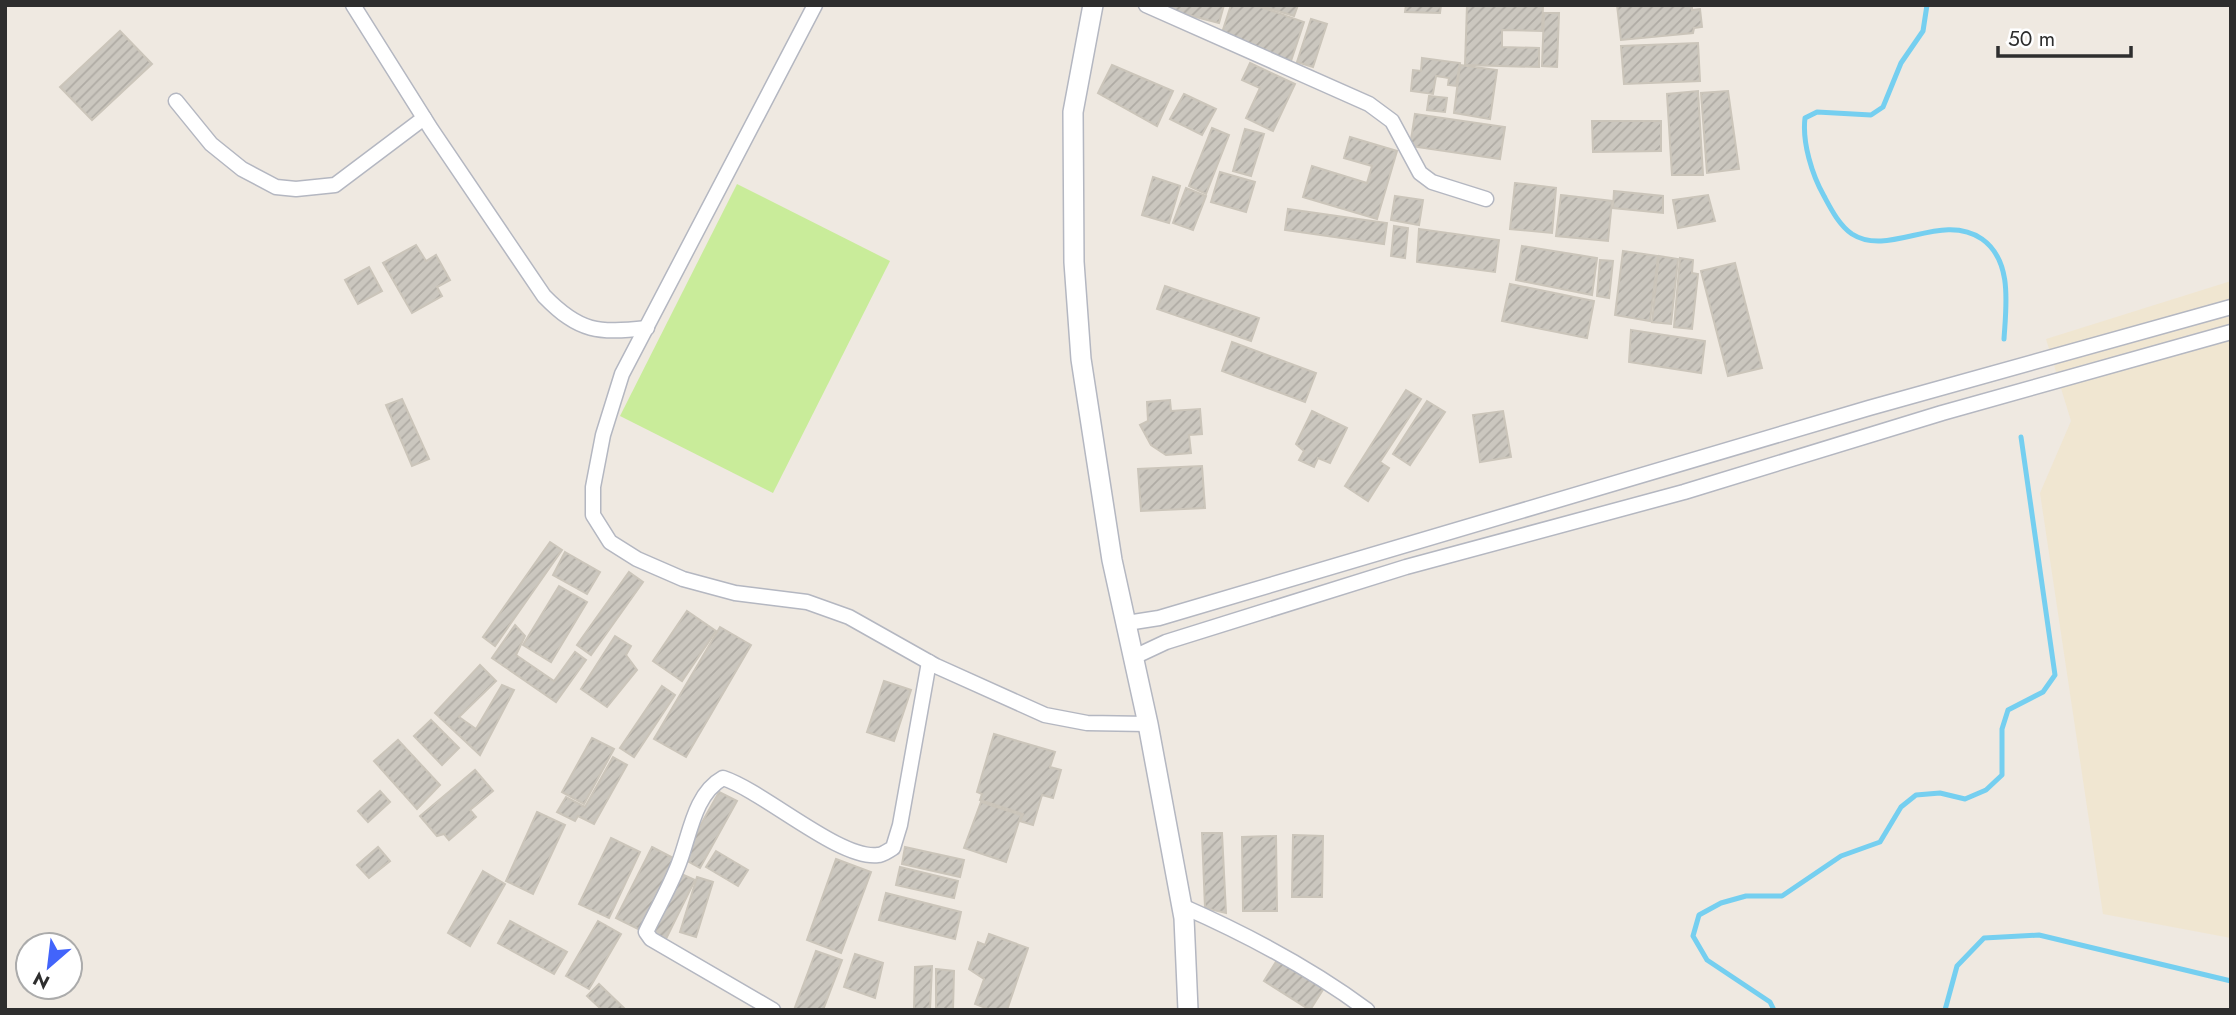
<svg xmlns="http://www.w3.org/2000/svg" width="2236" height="1015" viewBox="0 0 2236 1015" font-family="Jost,sans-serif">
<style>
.education{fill:#f0e6d1}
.pitch{fill:#c9ec9a}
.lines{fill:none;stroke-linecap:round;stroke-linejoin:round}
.stream{stroke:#75cff0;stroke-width:5}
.building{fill:url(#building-hatch);stroke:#cbc5ba;stroke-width:2}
.minor-casing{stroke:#b4b7c1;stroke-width:17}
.secondary-casing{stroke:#b4b7c1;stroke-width:22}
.minor{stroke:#fff;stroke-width:14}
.secondary{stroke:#fff;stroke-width:19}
</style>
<defs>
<pattern id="building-hatch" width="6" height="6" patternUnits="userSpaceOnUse" patternTransform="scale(1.75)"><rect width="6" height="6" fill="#cbc7bf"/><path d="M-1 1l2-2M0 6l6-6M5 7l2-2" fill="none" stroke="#afaba4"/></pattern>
</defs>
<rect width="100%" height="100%" fill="#efe9e1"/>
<polygon class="education" points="2231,281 2231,938 2103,914 2040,493 2071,421 2046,339"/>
<polygon class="pitch" points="737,184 890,261 773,493 620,416"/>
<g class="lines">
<g class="stream">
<path d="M1927,5L1923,31L1901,63L1883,107L1871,115L1817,112L1805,118C1802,142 1812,175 1824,196C1831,209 1839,225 1852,234C1889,258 1941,211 1982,239C2013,261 2006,306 2004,339"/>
<polyline points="1774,1010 1770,1002 1707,960 1693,936 1699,915 1721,903 1746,896 1782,896 1841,856 1880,842 1901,807 1916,795 1940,793 1965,799 1986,790 2002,775 2002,729 2008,710 2043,692 2055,675 2021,437"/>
<polyline points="1945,1010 1957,966 1984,938 2039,935 2231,981"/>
</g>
</g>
<g class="building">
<polygon points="1170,5 1224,5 1219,23 1169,10"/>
<polygon points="1231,5 1255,5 1304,22 1291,61 1221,36"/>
<polygon points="1258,5 1298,5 1294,16"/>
<polygon points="1406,5 1441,5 1440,13 1405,12"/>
<polygon points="1467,5 1543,5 1542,31 1502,30 1502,47 1539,48 1539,67 1465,65"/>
<polygon points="1617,5 1692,5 1692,10 1700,9 1702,27 1694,28 1693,33 1621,40"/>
<polygon points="1544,13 1559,13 1557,67 1542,66"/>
<polygon points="1311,19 1327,24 1313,67 1297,62"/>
<polygon points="120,31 152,64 92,120 60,87"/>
<polygon points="1698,43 1700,81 1624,84 1621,46"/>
<polygon points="1422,58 1460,63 1456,86 1448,85 1449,78 1436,76 1433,94 1411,91 1413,70 1421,71"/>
<polygon points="1250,63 1295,84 1273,131 1246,118 1260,88 1242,80"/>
<polygon points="1112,65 1173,91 1157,126 1098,93"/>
<polygon points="1460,65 1497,70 1490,119 1454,113"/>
<polygon points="1698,91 1703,175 1672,175 1667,94"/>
<polygon points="1728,91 1739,169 1707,173 1701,93"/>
<polygon points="1184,94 1216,109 1202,135 1170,119"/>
<polygon points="1429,96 1447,98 1445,112 1427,110"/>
<polygon points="1415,114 1505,127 1500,159 1410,146"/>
<polygon points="1592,121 1661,121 1661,151 1593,152"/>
<polygon points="1212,128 1229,135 1206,194 1189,186"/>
<polygon points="1245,129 1264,134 1251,176 1233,171"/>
<polygon points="1350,137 1397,151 1377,219 1303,197 1312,166 1367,183 1372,166 1344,158"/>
<polygon points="1220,172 1255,182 1246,212 1211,202"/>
<polygon points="1153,177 1180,186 1169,223 1142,215"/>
<polygon points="1515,183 1556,188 1552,233 1510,229"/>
<polygon points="1186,188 1206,196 1193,230 1173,223"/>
<polygon points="1614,191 1663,196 1663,213 1613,208"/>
<polygon points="1561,195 1612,201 1608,241 1556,236"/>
<polygon points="1708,195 1715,221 1678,228 1673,200"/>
<polygon points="1395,196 1423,200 1419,225 1391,220"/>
<polygon points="1288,209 1387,223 1384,244 1285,230"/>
<polygon points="1394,226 1408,228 1405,258 1391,256"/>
<polygon points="1419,229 1499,240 1495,272 1417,262"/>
<polygon points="416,245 426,261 436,255 450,280 437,287 442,296 412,313 383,263"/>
<polygon points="1522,246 1597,258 1592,295 1516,280"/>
<polygon points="1623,251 1658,256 1650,321 1615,315"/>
<polygon points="1659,256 1678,259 1671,324 1652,322"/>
<polygon points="1680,258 1693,260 1692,273 1698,274 1692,329 1674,327"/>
<polygon points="1600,260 1613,261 1609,298 1597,296"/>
<polygon points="1735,263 1762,368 1728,376 1701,271"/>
<polygon points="369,267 382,291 358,304 345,280"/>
<polygon points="1510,284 1594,301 1587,338 1502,321"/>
<polygon points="1165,286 1259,318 1251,341 1157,309"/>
<polygon points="1631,330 1705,341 1701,373 1629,362"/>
<polygon points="1232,342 1316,373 1305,402 1222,371"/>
<polygon points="1406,390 1421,399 1380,462 1389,468 1368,501 1345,486"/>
<polygon points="402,399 429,459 412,466 386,405"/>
<polygon points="1170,400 1171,411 1200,409 1202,434 1189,435 1191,453 1166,455 1151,445 1140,425 1148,421 1147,402"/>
<polygon points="1427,401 1445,412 1410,465 1393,454"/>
<polygon points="1312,411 1347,428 1330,463 1318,458 1314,467 1299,460 1304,451 1296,444"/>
<polygon points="1503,411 1511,457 1480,462 1473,415"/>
<polygon points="1202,466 1205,508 1141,511 1138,469"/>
<polygon points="550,542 562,550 495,646 483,637"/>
<polygon points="565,552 600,572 587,594 553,575"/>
<polygon points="629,572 643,582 591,655 577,645"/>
<polygon points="559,586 587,602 551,662 523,645"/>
<polygon points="687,611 716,631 682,681 653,661"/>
<polygon points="515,625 525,636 516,655 554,681 575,652 586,660 556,702 492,658"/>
<polygon points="720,627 751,645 686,757 654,739"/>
<polygon points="615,636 631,646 626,655 637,670 607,707 581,689"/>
<polygon points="480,665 496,681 459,717 476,729 502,685 514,690 480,755 435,713"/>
<polygon points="884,681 911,690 894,741 867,732"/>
<polygon points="662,686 675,695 634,757 620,748"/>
<polygon points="431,720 459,748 442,765 414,736"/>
<polygon points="994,734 1055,752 1050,767 1061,770 1053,798 1042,795 1033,825 1020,821 1023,814 980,800 982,794 977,792"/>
<polygon points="592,738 614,749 584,804 562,792"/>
<polygon points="398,740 440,785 417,809 374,761"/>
<polygon points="613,757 627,765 594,824 578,816 575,821 557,812 566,797 585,807"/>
<polygon points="475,770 493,791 470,810 476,817 449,840 444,834 437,836 420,816"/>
<polygon points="380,791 390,802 368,822 358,811"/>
<polygon points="719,792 737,801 700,868 682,858"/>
<polygon points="981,802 1021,815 1006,862 964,848"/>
<polygon points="537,812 565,825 533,894 506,881"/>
<polygon points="1202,833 1222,833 1226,913 1205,908"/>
<polygon points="1293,835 1323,836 1322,897 1292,897"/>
<polygon points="1276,836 1277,911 1243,911 1242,837"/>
<polygon points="611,838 640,852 609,918 579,904"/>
<polygon points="378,847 390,861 369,878 357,865"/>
<polygon points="652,847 679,861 644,932 616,918"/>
<polygon points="905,847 964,860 960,877 902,864"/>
<polygon points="716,851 748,870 738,886 706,867"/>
<polygon points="836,859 871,872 841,953 807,940"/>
<polygon points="900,867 958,881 954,898 896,885"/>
<polygon points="483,871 505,884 470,946 448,933"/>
<polygon points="679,873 695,880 665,941 649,934"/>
<polygon points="697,877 713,882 696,937 680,932"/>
<polygon points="886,893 961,912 955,939 879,920"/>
<polygon points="510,921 567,952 554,974 498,943"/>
<polygon points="598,921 621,934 589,989 566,976"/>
<polygon points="989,934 1028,948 1007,1010 991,1010 975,1004 984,979 969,969 978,942 985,945"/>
<polygon points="816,951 842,960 823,1010 794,1010"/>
<polygon points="855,954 883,963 875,998 844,987"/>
<polygon points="1277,960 1324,988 1310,1010 1264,981"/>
<polygon points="932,966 930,1010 914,1010 915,967"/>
<polygon points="936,969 954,971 953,1010 936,1010"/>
<polygon points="599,984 626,1010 602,1010 587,996"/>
</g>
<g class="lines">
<defs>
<g id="minor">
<path d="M353,5L431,129L544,296C580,333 598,333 647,328"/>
<polyline points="815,5 622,374 603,435 593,487 593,515 610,542 637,559 683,579 735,593 807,602 849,617 936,666 1045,715 1087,723 1148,724"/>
<polyline points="1146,5 1369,104 1392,121 1420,173 1432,182 1486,199"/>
<polyline points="176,101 211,144 242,169 276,187 296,189 335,185 424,118"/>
<polyline points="1127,623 1159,618 1869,408 2231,307"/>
<polyline points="1134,657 1166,642 1406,567 1684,492 1942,413 2231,332"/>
<path d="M1182,906C1248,935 1309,967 1367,1010"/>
<path d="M773,1010L651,939L646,932C657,909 670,887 679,863C690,835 694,794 723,778C765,792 840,860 878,855C883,855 889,850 893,848L900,825L929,662"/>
</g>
<polyline id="secondary" points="1093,5 1073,112 1074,262 1081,359 1112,560 1148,724 1184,918 1188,1010"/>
</defs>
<use href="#minor" class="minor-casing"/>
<use href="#secondary" class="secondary-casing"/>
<use href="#minor" class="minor"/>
<use href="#secondary" class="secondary"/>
</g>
<rect width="2236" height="1015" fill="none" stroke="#2e2e2e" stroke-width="14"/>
<g transform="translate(49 966) rotate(208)"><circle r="33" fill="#ffffff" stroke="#ababab" stroke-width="2"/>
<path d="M0-5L12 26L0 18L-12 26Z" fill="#4264fb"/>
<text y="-10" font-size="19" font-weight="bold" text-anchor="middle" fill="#2e2e2e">N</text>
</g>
<path d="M1998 46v10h133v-10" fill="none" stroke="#2e2e2e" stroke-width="3.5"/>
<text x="2008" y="46" font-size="21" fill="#2e2e2e" stroke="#ffffff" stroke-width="5" paint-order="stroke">50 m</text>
</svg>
